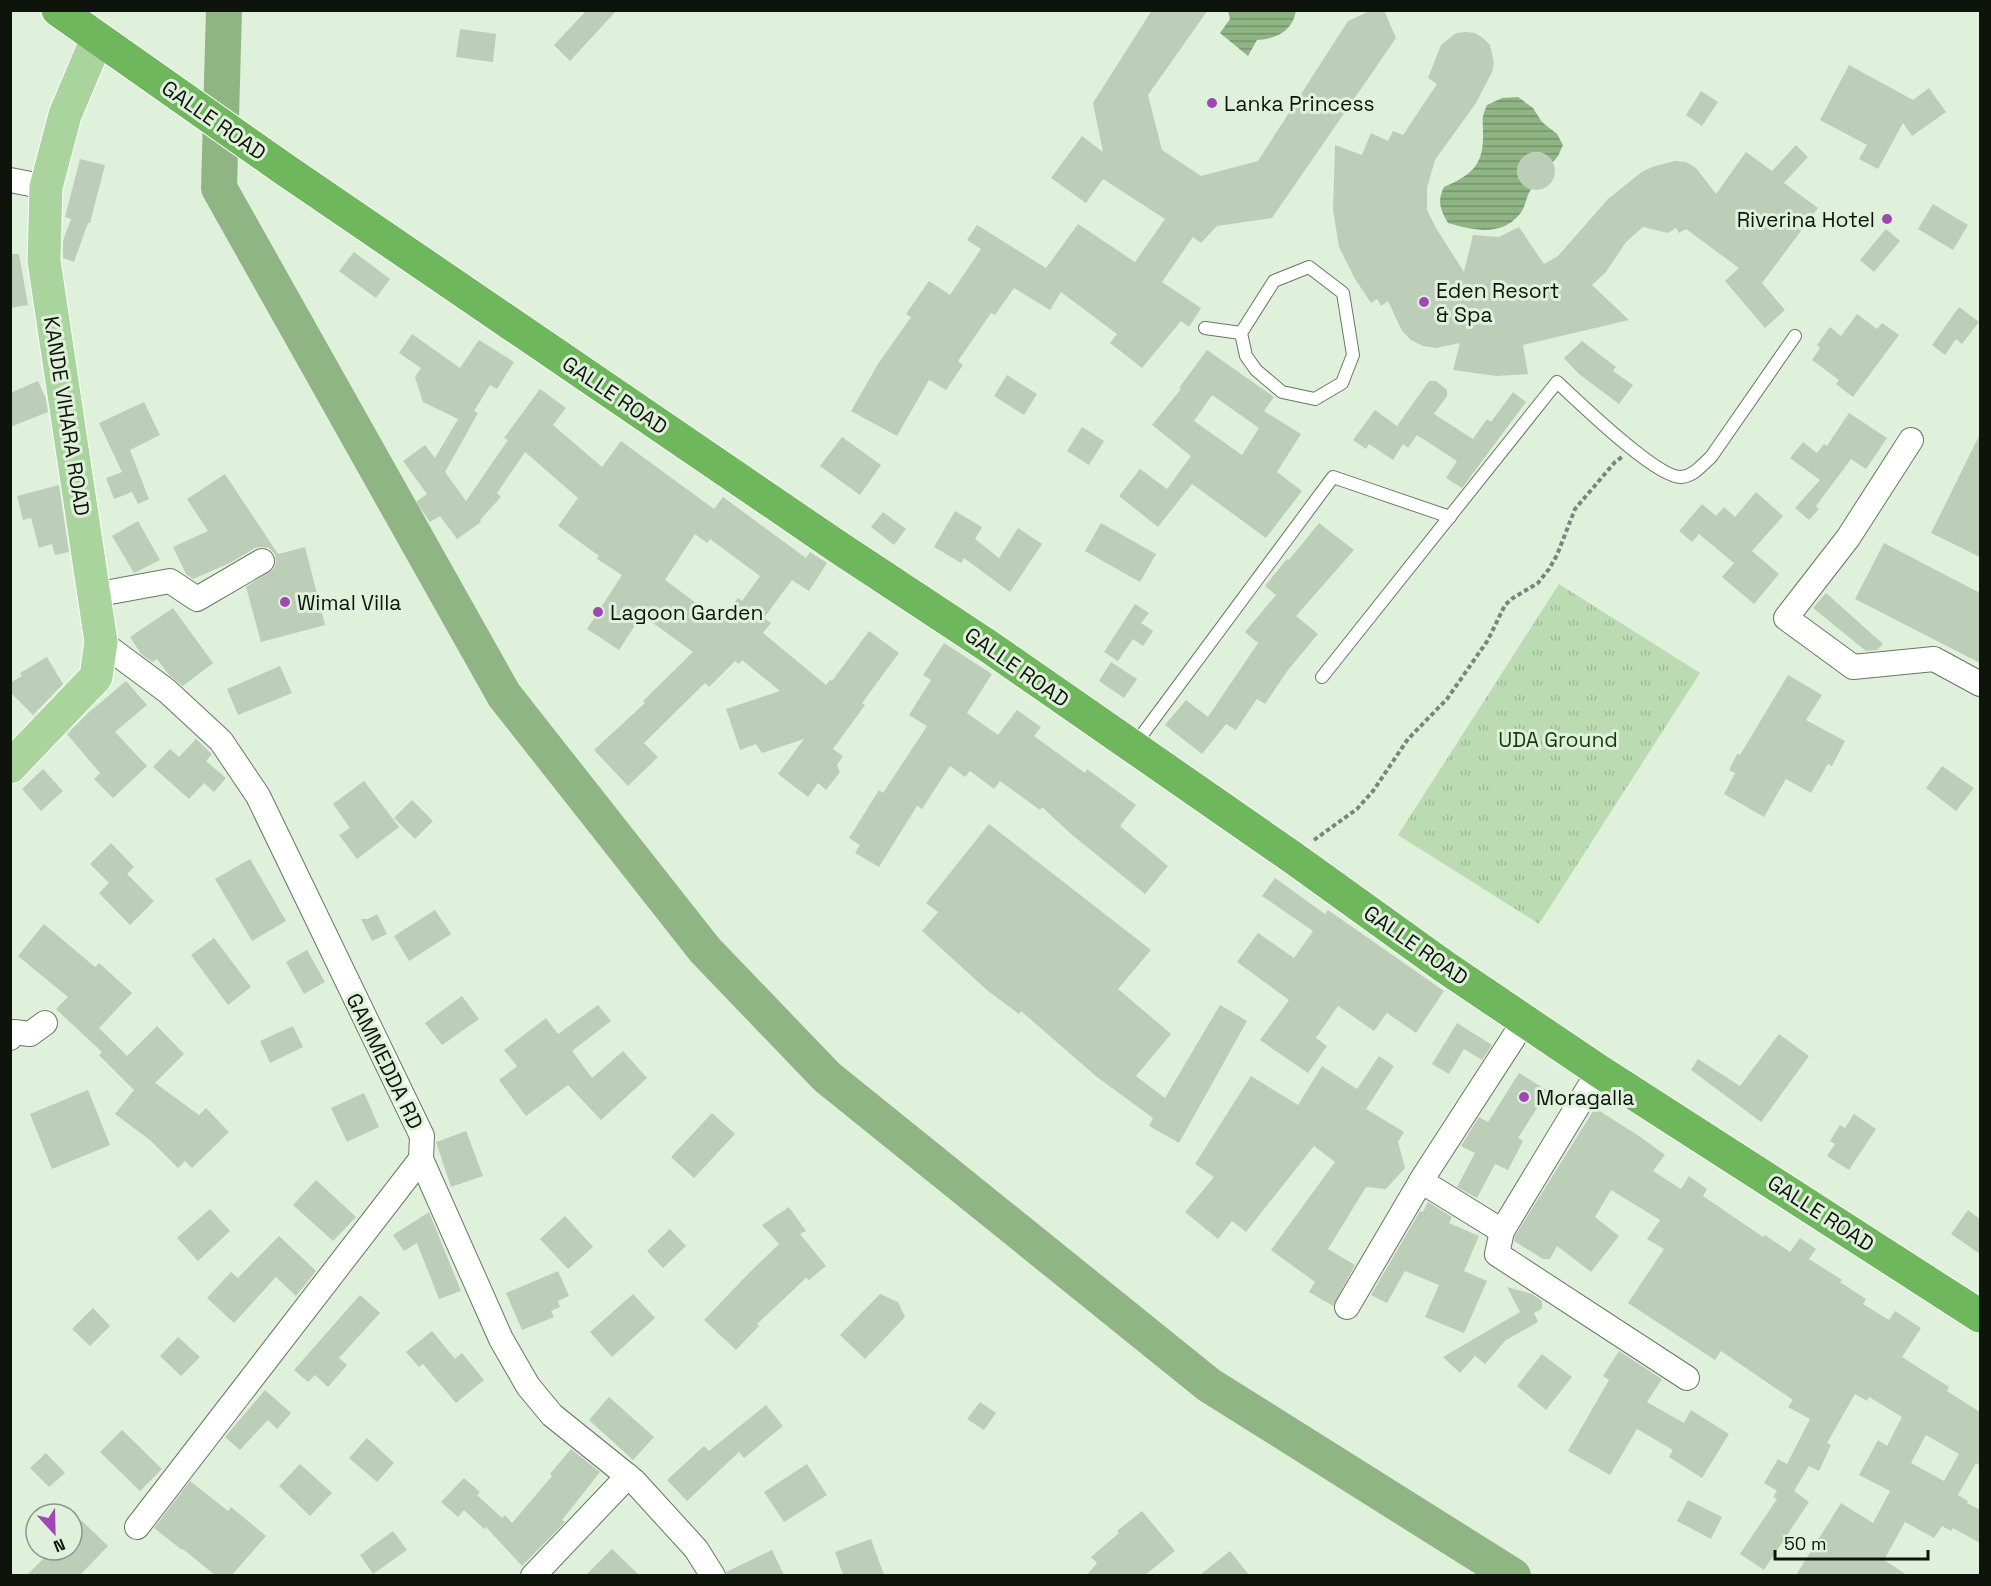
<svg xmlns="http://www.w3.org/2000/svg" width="1991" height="1586" viewBox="0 0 1991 1586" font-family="'Space Grotesk',sans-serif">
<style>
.grass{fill:url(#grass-tufts)}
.water{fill:url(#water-rules)}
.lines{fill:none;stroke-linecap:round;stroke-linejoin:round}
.river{stroke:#8fb585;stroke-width:36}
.building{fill:#bdceb8;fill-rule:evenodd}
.lane-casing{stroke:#677763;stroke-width:14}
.street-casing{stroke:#677763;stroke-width:26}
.primary-casing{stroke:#fff;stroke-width:35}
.highway-casing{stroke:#fff;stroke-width:35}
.path{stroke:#7a8677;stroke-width:4;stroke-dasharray:4.5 3;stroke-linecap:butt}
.lane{stroke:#fff;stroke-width:12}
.street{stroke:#fff;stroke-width:24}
.primary{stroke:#a9d49d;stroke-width:33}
.highway{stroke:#6fb75c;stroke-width:33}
.poi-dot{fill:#9f48b5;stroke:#dff1db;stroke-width:2}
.labels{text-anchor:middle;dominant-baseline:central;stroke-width:6;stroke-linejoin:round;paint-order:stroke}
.poi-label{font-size:21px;fill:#0e140c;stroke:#dff1db;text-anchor:start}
.street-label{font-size:21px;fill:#0e140c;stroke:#dff1db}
.park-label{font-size:21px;fill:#173c0a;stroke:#dff1db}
</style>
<defs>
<pattern id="grass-tufts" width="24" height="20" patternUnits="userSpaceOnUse" patternTransform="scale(1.5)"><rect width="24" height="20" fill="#bbdbb3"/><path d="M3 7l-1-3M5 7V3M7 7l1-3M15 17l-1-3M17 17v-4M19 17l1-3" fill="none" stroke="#a0bb99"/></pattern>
<pattern id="water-rules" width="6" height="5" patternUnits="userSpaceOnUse" patternTransform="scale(1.5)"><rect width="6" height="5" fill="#8fb585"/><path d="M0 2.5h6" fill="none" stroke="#73926b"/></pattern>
</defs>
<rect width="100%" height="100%" fill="#dff1db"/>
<polygon class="grass" points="1559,584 1700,673 1539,924 1398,835"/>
<g class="water">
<path d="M1228,11V10L1296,11C1292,31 1277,39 1257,40L1248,56L1220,33L1230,19Z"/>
<path d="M1518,97L1533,108L1542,122L1557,134L1563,145L1558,156L1553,162C1533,133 1498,174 1531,189C1526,197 1525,209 1519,215C1501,237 1472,230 1448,223C1440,209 1437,201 1444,187C1472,175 1484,165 1483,133C1483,118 1481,119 1487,105L1502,98Z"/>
</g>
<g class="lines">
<polyline class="river" points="224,10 219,188 504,695 705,950 827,1077 1209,1385 1513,1576"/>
</g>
<g class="building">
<polygon points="587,10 617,10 570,61 554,45"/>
<polygon points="1152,10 1208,10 1148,95 1162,150 1201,176 1258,161 1348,21 1372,10 1384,10 1396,38 1272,218 1217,226 1201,243 1193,237 1162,282 1201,308 1189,327 1181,321 1142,368 1110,343 1117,334 1061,292 1050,310 1014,288 995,315 991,313 958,361 963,365 946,390 929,380 897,436 851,411 878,364 911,317 906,314 929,281 950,295 981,249 967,240 977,225 1046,268 1078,224 1135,262 1165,219 1103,179 1086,203 1051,178 1082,136 1103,152 1093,103"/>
<polygon points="460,29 496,34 493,62 456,57"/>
<polygon points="1465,32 1475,33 1483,38 1490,45 1494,63 1492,72 1476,103 1435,160 1427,188 1427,210 1436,228 1464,272 1473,235 1499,237 1519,227 1544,264 1558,256 1608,199 1643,171 1655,166 1675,161 1686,162 1696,168 1716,194 1746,152 1772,171 1796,145 1808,157 1784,183 1818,208 1762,283 1785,310 1765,328 1725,281 1739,268 1686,229 1679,233 1676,228 1668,233 1643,227 1626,242 1606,272 1592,285 1629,320 1523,345 1528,374 1496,376 1453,370 1460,343 1436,348 1423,346 1411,340 1402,331 1388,301 1381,306 1377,299 1371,303 1355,279 1339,247 1333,210 1335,145 1362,155 1371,133 1388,141 1393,131 1403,135 1437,84 1428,78 1441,45 1456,33"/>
<polygon points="1849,65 1913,100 1929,88 1946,112 1912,136 1903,123 1878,169 1859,159 1867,145 1820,120"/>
<polygon points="1701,91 1718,102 1702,126 1686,115"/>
<circle cx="1536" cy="171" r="19"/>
<polygon points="80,159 105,165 90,223 88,223 74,262 63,258 63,241 71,219 65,217"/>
<polygon points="1933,204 1968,225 1953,250 1918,229"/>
<polygon points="1886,229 1900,241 1874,272 1860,260"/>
<polygon points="354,252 390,279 376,298 339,271"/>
<polygon points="10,254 19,254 28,305 10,308"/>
<polygon points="1959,307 1979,322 1962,344 1956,339 1945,355 1932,345"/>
<polygon points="1857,314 1877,329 1882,323 1899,335 1853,397 1836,384 1839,380 1812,360 1820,348 1817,345 1830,327 1841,336"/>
<path d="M412,334L460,368L479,340L514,362L497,389L490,385L474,411L478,413L445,472L466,501L508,440L504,438L540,389L566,408L553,425L602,467L621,441L714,509L723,497L806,558L810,552L827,563L809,591L792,580L764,618L771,623L763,633L826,685L830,680L832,681L869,631L899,653L862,703L865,705L833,749L843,756L837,765L840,772L826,790L818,783L808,797L778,774L804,739L762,753L756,744L740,750L726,709L780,691L742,660L739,664L735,661L709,687L705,683L644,743L658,757L628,786L594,750L645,703L643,701L693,652L642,615L619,650L587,629L622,575L597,559L599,556L558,526L578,498L525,452L497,493L501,497L480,520L481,522L457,539L440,516L430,522L416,502L427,494L403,461L425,445L435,458L458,419L423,402L415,377L421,368L399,353ZM695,534L707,543L710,539L760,576L742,601L738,598L720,621L665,580Z"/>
<polygon points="1582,341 1616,367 1613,371 1633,385 1619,404 1579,374 1564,358"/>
<path d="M1207,350L1274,397L1264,411L1301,434L1277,472L1302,491L1266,538L1192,484L1158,527L1119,496L1140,469L1167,489L1191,456L1152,425L1181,389L1179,388ZM1212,395L1259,428L1242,455L1194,421Z"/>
<polygon points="1007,375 1037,394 1024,415 994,396"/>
<polygon points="38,381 46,399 48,412 10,427 10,393"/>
<polygon points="1429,381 1436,381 1447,390 1447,396 1434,414 1473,439 1487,419 1491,422 1513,392 1526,402 1462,488 1446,478 1457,461 1417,435 1408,448 1403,444 1393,460 1369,444 1366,449 1353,440 1375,410 1397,426"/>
<polygon points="144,402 160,435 130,450 149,499 138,504 132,492 114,499 106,478 122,472 99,423"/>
<polygon points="1849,413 1887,438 1866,469 1851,459 1816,506 1819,509 1809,520 1795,508 1820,480 1790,458 1803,442 1817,453 1824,444 1827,446"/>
<polygon points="1082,427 1104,441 1089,465 1067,451"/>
<polygon points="1980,434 1980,557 1931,533"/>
<polygon points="842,437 881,465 860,495 820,466"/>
<polygon points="225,474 278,554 305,547 325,625 261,642 246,587 274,569 276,562 275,554 269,548 261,547 255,548 230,563 193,579 186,574 173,547 208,531 187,499"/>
<polygon points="59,485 69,552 55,555 52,544 39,548 31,518 23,520 17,496"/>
<polygon points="1756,492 1783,516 1752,551 1779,574 1754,604 1722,577 1734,563 1699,534 1692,542 1679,531 1702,504 1716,516 1724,507 1735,517"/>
<polygon points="955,511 982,527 975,539 999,558 1018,528 1042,544 1010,592 964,558 961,563 934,547"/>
<polygon points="883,512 906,529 894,545 871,527"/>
<polygon points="138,521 160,560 134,573 112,536"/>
<polygon points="1101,523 1156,554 1140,582 1085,551"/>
<polygon points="1319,523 1354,550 1296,616 1318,634 1288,670 1265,704 1257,699 1236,730 1226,724 1202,754 1165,725 1186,700 1208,717 1258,643 1245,632 1276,595 1265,586 1287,559 1289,560"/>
<polygon points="1884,543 1980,593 1980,663 1855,599"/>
<polygon points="1826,593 1883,644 1877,650 1866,651 1813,608"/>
<polygon points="1135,604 1149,613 1141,623 1153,631 1143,646 1133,639 1118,661 1104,652"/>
<polygon points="173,608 213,663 183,686 169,675 157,659 152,662 141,654 130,637"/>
<polygon points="944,643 992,674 967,713 998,735 1017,710 1041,727 1034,736 1085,773 1087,769 1136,805 1120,826 1168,866 1145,894 1071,834 1042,807 1040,810 1000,781 994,789 970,771 965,777 950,766 922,809 917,806 879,867 855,853 860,845 849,838 879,790 883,793 927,726 909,715 931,680 923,675"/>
<polygon points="47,657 63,684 33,715 10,692 10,683 22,676 20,673"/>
<polygon points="1111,662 1137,679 1124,698 1099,681"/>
<polygon points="280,666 292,693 238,715 227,689"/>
<polygon points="1788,675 1822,695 1806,720 1845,741 1832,766 1828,764 1811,793 1786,779 1764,817 1724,794 1735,773 1729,770 1737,754 1740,755"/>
<polygon points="126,681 147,705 115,732 147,766 113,798 94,779 100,773 67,734 87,714"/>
<polygon points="196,739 212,754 206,761 226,778 214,792 204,783 189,799 153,767 170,749 179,757"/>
<polygon points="1942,766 1974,788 1956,811 1926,788"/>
<polygon points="43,769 63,791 41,811 22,789"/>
<polygon points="364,781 399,827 357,859 339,835 350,828 333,804"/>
<polygon points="412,800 433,821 415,839 394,818"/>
<polygon points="989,824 1151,950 1118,989 1171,1034 1136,1076 1165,1098 1220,1005 1247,1021 1179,1143 1149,1126 1153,1118 1097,1077 1021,1011 1019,1014 988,991 922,931 938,912 926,903"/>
<polygon points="111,843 134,867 127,874 154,901 130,925 99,893 109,883 90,864"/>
<polygon points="250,859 286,921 252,941 215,879"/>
<polygon points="1275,878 1325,914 1328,910 1444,991 1416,1033 1387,1013 1374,1031 1338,1006 1316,1038 1327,1046 1308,1073 1260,1040 1289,1000 1237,962 1258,933 1294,958 1313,931 1262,896"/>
<polygon points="435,910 451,934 409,961 394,936"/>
<polygon points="377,914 387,934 372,941 361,919 368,919"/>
<polygon points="44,924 95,967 99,963 132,993 99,1028 127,1056 157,1026 184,1054 155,1083 199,1115 206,1108 229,1132 192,1168 185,1161 178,1168 150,1140 115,1114 134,1090 99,1055 102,1052 56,1009 68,997 18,956"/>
<polygon points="214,938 251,987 228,1005 191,955"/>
<polygon points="307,950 325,982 304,994 286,962"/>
<polygon points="462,996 479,1019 442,1045 425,1023"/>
<polygon points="598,1005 611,1021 572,1051 592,1078 623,1051 647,1078 601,1120 568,1085 526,1116 499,1080 517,1066 504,1050 546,1018 558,1034"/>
<polygon points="1457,1023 1492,1045 1482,1060 1464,1049 1449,1074 1432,1064"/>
<polygon points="293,1026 303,1047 270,1063 260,1041"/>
<polygon points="1779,1034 1809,1056 1761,1122 1691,1070 1698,1059 1740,1086"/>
<polygon points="1379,1056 1394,1066 1366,1109 1404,1132 1398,1142 1405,1168 1386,1189 1366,1187 1328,1249 1355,1265 1333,1306 1309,1292 1315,1282 1271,1250 1335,1162 1314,1146 1246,1232 1232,1221 1218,1239 1185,1212 1214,1177 1195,1164 1251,1076 1298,1105 1322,1066 1357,1089"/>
<polygon points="1519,1073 1548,1091 1518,1138 1523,1141 1508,1170 1495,1164 1477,1198 1457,1187 1475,1153 1461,1146 1479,1117 1488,1122"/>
<polygon points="88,1090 110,1145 52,1169 30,1114"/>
<polygon points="364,1093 379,1127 347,1142 331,1108"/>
<path d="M1595,1108L1639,1136L1665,1155L1653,1171L1681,1189L1689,1176L1707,1189L1703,1196L1763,1237L1765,1235L1790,1252L1800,1238L1816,1249L1809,1259L1842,1280L1840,1282L1866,1299L1863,1304L1889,1320L1895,1311L1921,1328L1902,1357L1949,1387L1947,1391L1980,1412V1466L1976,1463L1958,1495L1968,1501L1967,1503L1980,1510V1543L1953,1528L1951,1531L1942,1526L1934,1538L1905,1522L1884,1560L1907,1575H1796L1841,1503L1873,1523L1890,1491L1859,1475L1878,1440L1887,1446L1902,1417L1869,1397L1867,1401L1855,1394L1827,1443L1831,1445L1819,1471L1809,1466L1794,1491L1809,1502L1764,1570L1740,1554L1777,1499L1773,1497L1777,1491L1764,1483L1778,1459L1787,1464L1810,1419L1788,1407L1793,1400L1721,1351L1715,1360L1628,1303L1664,1249L1647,1239L1660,1220L1611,1190L1595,1217L1619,1236L1591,1272L1557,1246L1550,1259H1543L1514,1241L1515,1236ZM1926,1435L1959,1454L1944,1481L1911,1463Z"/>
<polygon points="712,1113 735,1134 694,1178 671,1157"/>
<polygon points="1854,1114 1876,1129 1849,1170 1827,1156 1835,1144 1830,1141 1840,1125 1845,1128"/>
<polygon points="466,1131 483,1176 451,1187 436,1142"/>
<polygon points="316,1180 356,1217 333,1241 293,1205"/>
<polygon points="1428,1202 1452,1217 1449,1223 1479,1236 1464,1271 1487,1281 1464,1333 1425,1317 1439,1285 1405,1271 1387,1303 1371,1295 1420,1211 1423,1212"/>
<polygon points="789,1207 806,1231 800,1234 826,1266 809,1280 806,1278 757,1324 759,1326 736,1350 704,1320 748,1274 779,1244 762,1225"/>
<polygon points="210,1209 230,1231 198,1261 177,1238"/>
<polygon points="1968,1210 1980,1219 1980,1254 1951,1234"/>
<polygon points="429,1212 461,1291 439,1299 417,1243 404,1251 393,1235"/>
<polygon points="565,1216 593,1247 568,1269 540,1239"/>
<polygon points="670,1229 686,1246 663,1268 647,1251"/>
<polygon points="279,1236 316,1271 296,1296 276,1277 234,1323 207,1298 231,1272 238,1278"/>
<polygon points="558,1271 569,1296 558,1301 560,1307 551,1311 554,1317 522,1330 506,1293"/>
<polygon points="1507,1287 1532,1294 1542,1301 1542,1309 1534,1313 1538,1322 1506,1340 1485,1364 1475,1356 1460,1373 1443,1357 1520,1312"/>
<polygon points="633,1294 655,1318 612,1357 590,1332"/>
<polygon points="880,1294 898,1302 905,1317 865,1359 840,1335"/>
<polygon points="360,1295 380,1313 339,1358 347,1365 328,1387 315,1375 308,1382 294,1370"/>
<polygon points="93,1308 110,1326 90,1346 72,1329"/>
<polygon points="432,1331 455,1359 462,1353 484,1380 456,1403 423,1364 419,1367 406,1352"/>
<polygon points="178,1337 200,1357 181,1376 160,1356"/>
<polygon points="1619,1351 1662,1379 1647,1402 1684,1423 1691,1410 1729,1434 1702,1478 1669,1457 1673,1450 1637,1429 1610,1475 1568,1451 1609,1380 1603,1376"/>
<polygon points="1542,1354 1572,1377 1546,1410 1517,1386"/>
<polygon points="265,1390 291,1413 277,1429 268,1420 240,1450 225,1437"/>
<polygon points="609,1397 654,1437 633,1460 589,1420"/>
<polygon points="980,1402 996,1413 984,1430 967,1419"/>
<polygon points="766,1405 783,1426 744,1458 739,1452 687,1501 667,1480 704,1446 709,1451"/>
<polygon points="122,1430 162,1469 140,1491 100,1452"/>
<polygon points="367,1438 394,1463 377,1482 349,1458"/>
<polygon points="571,1449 600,1472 562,1520 565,1522 522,1566 486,1527 484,1529 464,1510 458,1517 441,1502 464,1478 480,1492 477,1495 502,1518 505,1515 512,1523 552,1476 550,1474"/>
<polygon points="46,1453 65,1473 49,1487 30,1468"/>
<polygon points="300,1464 332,1493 310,1516 279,1486"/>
<polygon points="807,1464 827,1495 784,1522 764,1492"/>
<polygon points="190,1481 228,1511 231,1507 266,1536 232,1575 215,1575 183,1549 182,1550 154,1528"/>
<polygon points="1688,1500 1722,1517 1711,1539 1677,1521"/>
<polygon points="1142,1511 1175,1551 1145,1575 1087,1575 1097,1563 1091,1557 1119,1533 1117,1531"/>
<polygon points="81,1520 108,1546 80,1575 27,1575 52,1550 72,1550 72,1529"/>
<polygon points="393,1531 407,1550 373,1574 360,1555"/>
<polygon points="871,1539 884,1575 843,1575 835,1552"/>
<polygon points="612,1549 639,1575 586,1575"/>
<polygon points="772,1550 784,1575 727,1575 726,1572"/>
<polygon points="1230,1551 1249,1575 1200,1575"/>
</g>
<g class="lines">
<defs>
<g id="lane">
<polyline points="1205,328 1241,333 1274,281 1309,267 1343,293 1353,355 1342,383 1315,399 1282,392 1256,370 1246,356 1241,333"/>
<path d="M1322,677L1557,382C1578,401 1656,478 1681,477C1694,476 1702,465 1711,457L1795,336"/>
<polyline points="1133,747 1333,477 1450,517"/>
</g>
<g id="street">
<polyline points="10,180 46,187"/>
<polyline points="1911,440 1848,538 1786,618 1853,667 1934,659 1980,684"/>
<polyline points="94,595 170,581 197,599 262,561"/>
<polyline points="101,642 167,691 221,741 258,796 422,1136 421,1159 501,1339 528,1386 552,1415 634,1481 696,1549 713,1576"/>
<polyline points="10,1038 14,1032 30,1034 45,1023"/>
<polyline points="1421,1181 1502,1231 1599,1071"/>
<polyline points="1502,1231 1497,1254 1687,1378"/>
<polyline points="1347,1307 1424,1176 1525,1020"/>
<polyline points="137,1527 421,1159"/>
<polyline points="533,1576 628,1476"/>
</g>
<polyline id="primary" points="10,767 96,677 101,642 44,261 46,187 65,115 97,39"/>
<polyline id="highway" points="58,10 284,169 838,547 988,646 1292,857 1445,967 1599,1071 1980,1316"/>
</defs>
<use href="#lane" class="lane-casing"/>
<use href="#street" class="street-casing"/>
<use href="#primary" class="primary-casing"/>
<use href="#highway" class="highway-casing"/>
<polyline class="path" points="1314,840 1357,809 1373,791 1408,739 1447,699 1488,640 1505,605 1513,598 1538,583 1549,569 1557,555 1575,509 1615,462 1622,457"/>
<use href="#lane" class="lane"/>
<use href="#street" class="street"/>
<use href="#primary" class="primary"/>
<use href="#highway" class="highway"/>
</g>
<g class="poi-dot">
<circle cx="1212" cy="103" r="6"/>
<circle cx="1887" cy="219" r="6"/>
<circle cx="1424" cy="302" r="6"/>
<circle cx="285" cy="602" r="6"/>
<circle cx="598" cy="612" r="6"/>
<circle cx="1524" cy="1097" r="6"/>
</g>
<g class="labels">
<g class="poi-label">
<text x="1224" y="103">Lanka Princess</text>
<text x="1875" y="219" text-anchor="end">Riverina Hotel</text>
<text x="1436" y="290">Eden Resort<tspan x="1436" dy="24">&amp; Spa</tspan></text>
<text x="297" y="602">Wimal Villa</text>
<text x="610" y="612">Lagoon Garden</text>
<text x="1536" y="1097">Moragalla</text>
</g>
<g class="street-label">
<text transform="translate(214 120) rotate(35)">GALLE ROAD</text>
<text transform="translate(615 395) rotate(34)">GALLE ROAD</text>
<text transform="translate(67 416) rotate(81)">KANDE VIHARA ROAD</text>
<text transform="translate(1017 667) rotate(35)">GALLE ROAD</text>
<text transform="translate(1416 945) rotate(35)">GALLE ROAD</text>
<text transform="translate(385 1061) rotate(64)">GAMMEDDA RD</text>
<text transform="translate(1821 1213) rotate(33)">GALLE ROAD</text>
</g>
<g class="park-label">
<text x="1558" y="739">UDA Ground</text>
</g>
</g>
<rect width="1991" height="1586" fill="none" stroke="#0e140c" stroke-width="24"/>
<g transform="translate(54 1532) rotate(158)"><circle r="28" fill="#dff1db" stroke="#8b9988" stroke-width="1.5"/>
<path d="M0-4.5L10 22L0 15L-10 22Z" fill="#9f48b5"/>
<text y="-9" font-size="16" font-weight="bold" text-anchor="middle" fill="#0e140c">N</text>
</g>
<path d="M1775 1550v9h153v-9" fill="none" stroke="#0e140c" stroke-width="3"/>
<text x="1784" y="1550" font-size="18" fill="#0e140c" stroke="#dff1db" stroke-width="4.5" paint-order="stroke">50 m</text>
</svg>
